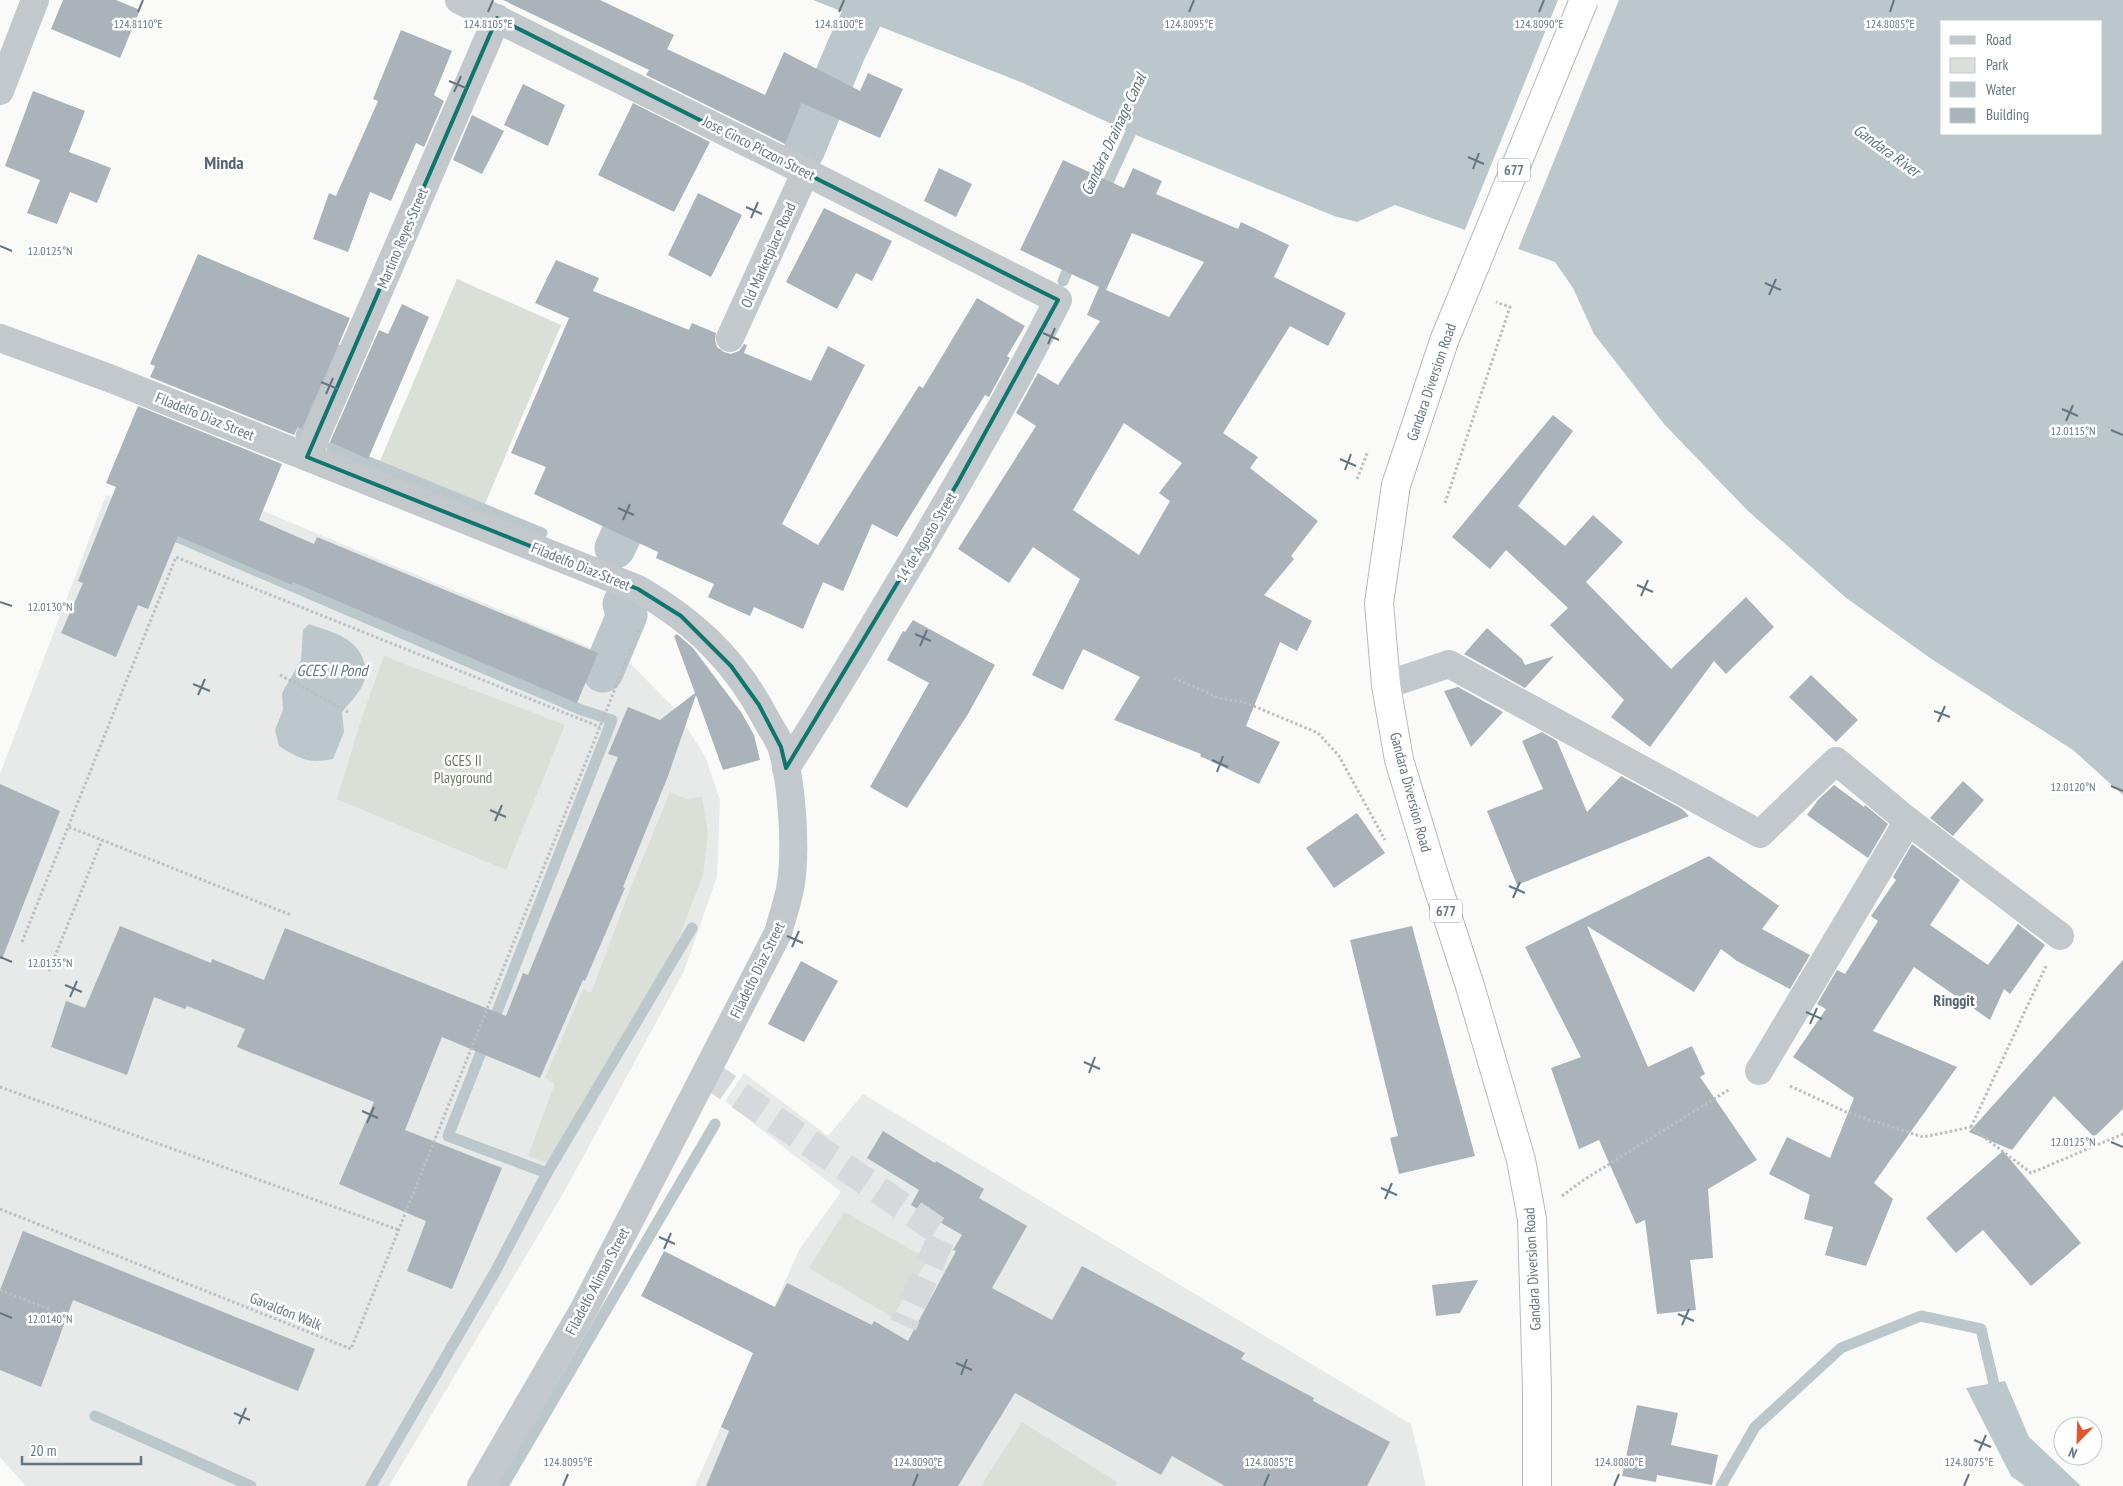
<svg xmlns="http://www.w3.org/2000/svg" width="2123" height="1486" viewBox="0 0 2123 1486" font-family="'PT Sans Narrow',sans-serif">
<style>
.built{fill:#e8e9e9}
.green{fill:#dadfd7}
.water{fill:#bbc7cb;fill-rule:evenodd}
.pier{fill:#fafaf8}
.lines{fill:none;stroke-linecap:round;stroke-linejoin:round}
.stream{stroke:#bbc7cb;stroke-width:11}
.canal{stroke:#bbc7cb;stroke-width:41}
.building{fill:#aab3b9;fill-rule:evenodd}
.minor-tunnel{stroke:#d5d9db;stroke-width:28;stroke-dasharray:28 14;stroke-linecap:butt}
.highway-casing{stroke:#b4b9bd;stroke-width:30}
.path{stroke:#bbbfc2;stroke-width:3;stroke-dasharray:2.5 2.5;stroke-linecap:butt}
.minor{stroke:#c3c8cc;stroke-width:28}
.highway{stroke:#fff;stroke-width:28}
.highway-bridge-casing{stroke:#b4b9bd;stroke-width:30;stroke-linecap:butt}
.highway-bridge{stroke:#fff;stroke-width:28}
.marked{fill:none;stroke:#0f766e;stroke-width:4;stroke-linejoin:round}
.ticks{fill:none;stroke:#657683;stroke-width:2}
.labels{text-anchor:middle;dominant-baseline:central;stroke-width:5;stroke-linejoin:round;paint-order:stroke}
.shield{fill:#fff;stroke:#939fa8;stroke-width:1}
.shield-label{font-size:14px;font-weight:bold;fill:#657683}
.street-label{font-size:15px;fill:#657683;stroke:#fff}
.park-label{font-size:15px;fill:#687a64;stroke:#fff}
.water-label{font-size:16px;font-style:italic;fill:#60757c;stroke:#fff}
.neighbourhood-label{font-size:16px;font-weight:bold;fill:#57646e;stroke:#fff}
.quarter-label{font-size:18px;font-weight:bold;fill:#57646e;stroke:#fff}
.ticks-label{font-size:12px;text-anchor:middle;fill:#657683;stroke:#fff;stroke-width:5;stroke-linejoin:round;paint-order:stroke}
</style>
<rect width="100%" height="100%" fill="#fafaf8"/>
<g class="built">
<polygon points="177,475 632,665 675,709 705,756 720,800 717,877 684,971 564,1192 389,1486 26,1486 0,1457 0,774 106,495 159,516"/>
<polygon points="744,1073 828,1136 863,1094 1411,1424 1426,1486 695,1486 799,1250 841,1192 725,1101"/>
</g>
<g class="green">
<polygon points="457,279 561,325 485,504 380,461"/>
<polygon points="384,656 565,725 506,870 337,799 363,714"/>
<polygon points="670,792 687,799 702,797 708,834 703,875 676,945 547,1163 528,1156 555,1083 545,1078 583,989 591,993 631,887"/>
<polygon points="844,1212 928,1259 892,1317 809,1268"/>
<polygon points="1022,1422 1117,1482 1115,1486 981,1486"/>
</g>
<g class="water">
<path d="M813,0H2123V795L2073,750L1930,658L1845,597L1748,511L1664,424L1594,334L1573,288L1555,262L1395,205L1357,222L1334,216L1131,133L1023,83ZM1942,21H2102V134H1942Z"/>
<path d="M309,624C332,632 360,638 365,666C366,675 365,683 359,691C354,699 347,705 342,712L344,732L333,759C308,764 300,759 279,746L275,730L283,710L282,693L301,660L303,630Z"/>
<polygon points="2005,1381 2029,1437 2081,1486 2025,1486 2011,1476 1966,1388"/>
</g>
<polygon class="pier" points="1558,0 1619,0 1517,252 1464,232"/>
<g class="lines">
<g class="stream">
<polyline points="1103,193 1137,119"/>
<polyline points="1063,281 1073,258"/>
<polyline points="301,435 338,350"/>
<polyline points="332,447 542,533"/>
<polyline points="175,536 579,709 612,720 448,1136 547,1173"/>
<polyline points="95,1416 251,1486"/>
<polyline points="371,1486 495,1272 547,1173 692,928"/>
<polyline points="503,1486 715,1124"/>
<polyline points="1721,1486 1755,1427 1841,1348 1921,1316 1981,1329 1997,1397"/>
</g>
<g class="canal">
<polyline points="804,151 846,50 861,19 867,0"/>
<polyline points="615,548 645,485"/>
<polyline points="603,672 627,615 623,604"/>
</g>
</g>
<g class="building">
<polygon points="63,0 116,0 140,10 120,58 51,29"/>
<polygon points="503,0 600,0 674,35 667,49 765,95 784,52 860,91 868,73 903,89 880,138 802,103 785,144 646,75 649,70"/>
<polygon points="401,30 452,51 434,95 444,101 424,147 416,143 391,201 370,192 348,252 313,239 329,193 336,196 378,101 373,99"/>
<polygon points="523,84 565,105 548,146 504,125"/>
<polygon points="33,91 85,111 69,152 111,168 97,203 70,192 57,224 27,213 40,180 5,166"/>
<polygon points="633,103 710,142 674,212 598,175"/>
<polygon points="472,115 504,131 482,174 453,160"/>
<path d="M1063,160L1124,188L1133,168L1162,181L1156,194L1238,229L1241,222L1289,245L1274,277L1346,313L1328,346L1290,326L1223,433L1258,457L1250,468L1318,521L1291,556L1294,559L1264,595L1312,621L1297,651L1280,642L1246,726L1280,742L1259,784L1200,756L1201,754L1114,720L1140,677L1083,649L1063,690L1032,675L1080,579L1033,547L1009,583L958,549L1036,426L1016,413L1038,373L1058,385L1100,321L1087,315L1099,287L1020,250ZM1132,233L1204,262L1169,317L1106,290ZM1124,423L1182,463L1159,493L1170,501L1139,555L1073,510Z"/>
<polygon points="939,168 972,184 956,217 924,201"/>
<polygon points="698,193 742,215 711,277 668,255"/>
<polygon points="824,208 892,241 872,281 856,273 837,309 786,282"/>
<polygon points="198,254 350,318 302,429 298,427 294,435 150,377 155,366 150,364"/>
<polygon points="556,260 599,278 593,291 689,330 692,323 716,333 715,340 717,347 724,352 731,354 739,351 744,344 747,345 744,353 811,381 828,346 865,365 782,524 818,545 919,386 923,388 977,298 1025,326 1007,356 1010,358 989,397 985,395 897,537 872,524 843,591 823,582 803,629 754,607 750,616 708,597 714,584 656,558 658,552 534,494 546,467 511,453 569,318 535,303"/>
<polygon points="402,304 429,317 368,459 330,442 379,330 388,334"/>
<polygon points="138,406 282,464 259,520 314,544 317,537 598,653 577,703 293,582 292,585 178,536 148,609 138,605 116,657 61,633 83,583 78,581 116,487 106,483"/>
<polygon points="1553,415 1573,431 1518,506 1565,546 1593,515 1623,542 1586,582 1671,669 1746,597 1774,627 1726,674 1714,661 1650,747 1611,717 1624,700 1550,625 1568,608 1506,550 1490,569 1452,537"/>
<polygon points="913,620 995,665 968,714 907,808 870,787 929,683 887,660 903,631 905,632"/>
<polygon points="1487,628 1522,659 1525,665 1554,656 1525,688 1464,654"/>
<polygon points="677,634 693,648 741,712 754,735 760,760 723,770 696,695 668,776 623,887 625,888 585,981 583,980 540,1078 442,1037 405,1130 502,1168 452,1289 407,1271 426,1221 339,1184 374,1102 237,1047 245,1029 187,1006 185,1009 154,997 127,1075 51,1047 66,1001 85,1008 120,926 211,963 212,959 264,980 285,928 506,1016 523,973 528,975 618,757 608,754 628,707 660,720 695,693 674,636"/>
<polygon points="1811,675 1858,720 1836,742 1789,697"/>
<polygon points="1458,687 1503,712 1471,747 1444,691"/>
<polygon points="1542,732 1557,741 1587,812 1621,776 1682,809 1689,816 1517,885 1487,811 1543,789 1522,741"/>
<polygon points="1963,781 1984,800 1953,836 1930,818"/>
<polygon points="0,784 60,811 2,959 0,959"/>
<polygon points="1834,785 1864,807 1865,805 1888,824 1868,858 1807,815 1818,800"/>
<polygon points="1357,813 1385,853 1334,888 1306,848"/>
<polygon points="1912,844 1960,880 1930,925 1988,965 2018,924 2045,945 2010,994 2004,989 1990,1020 1914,967 1873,1031 1957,1067 1874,1183 1893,1199 1866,1266 1825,1255 1833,1227 1804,1219 1810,1195 1769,1174 1787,1137 1830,1158 1854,1098 1793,1057 1826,1009 1817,1004 1837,970 1845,974 1878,921 1871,916 1896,880 1893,877"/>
<polygon points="1709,856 1779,906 1762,929 1810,955 1790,989 1737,961 1721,949 1694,992 1587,926 1648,1067 1692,1046 1705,1074 1700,1077 1757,1160 1708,1189 1713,1258 1690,1260 1696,1310 1657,1314 1645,1220 1636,1224 1599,1140 1579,1149 1551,1068 1581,1057 1525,947"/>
<polygon points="1412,926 1475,1156 1399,1174 1390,1138 1398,1136 1350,940"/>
<polygon points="2123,960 2123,1109 2094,1137 2054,1096 2012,1150 1969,1132"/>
<polygon points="801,961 838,981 804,1042 768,1024"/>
<polygon points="883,1131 935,1163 936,1161 984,1189 979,1198 1027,1226 992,1288 1052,1320 1082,1266 1245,1353 1241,1359 1314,1398 1313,1401 1390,1442 1367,1486 1225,1486 1172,1456 1161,1475 1015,1393 958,1486 706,1486 729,1431 721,1427 753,1353 641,1296 664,1251 775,1307 787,1283 872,1325 874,1321 908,1341 956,1251 953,1250 962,1235 911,1205 919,1190 867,1158"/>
<polygon points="2003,1151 2081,1243 2031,1286 1983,1230 1956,1253 1926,1218"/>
<polygon points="23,1231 315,1349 298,1391 73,1300 41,1387 0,1370 0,1290"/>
<polygon points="1478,1280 1460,1313 1436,1316 1432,1285"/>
<polygon points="1637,1405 1678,1413 1671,1445 1718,1455 1712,1485 1657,1475 1656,1482 1622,1476"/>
</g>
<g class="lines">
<polyline class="minor-tunnel" points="705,1072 943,1234 903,1325"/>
<defs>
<polyline id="highway" points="1444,341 1396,485 1379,603 1386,685 1399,760 1434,875 1470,986 1521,1160 1532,1219 1537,1389 1537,1486"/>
</defs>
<use href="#highway" class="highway-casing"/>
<g class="path">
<polyline points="1357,479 1368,451"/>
<polyline points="1445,503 1510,307 1496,302"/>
<polyline points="280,675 350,713"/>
<polyline points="1174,678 1219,698 1244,702 1318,733 1339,756 1385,840"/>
<polyline points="69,827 291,915"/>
<polyline points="22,942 176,557 600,727"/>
<polyline points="49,971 102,840"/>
<polyline points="1790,1086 1846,1112 1923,1137 1971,1127 2031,1173 2123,1134"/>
<polyline points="0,1087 399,1230"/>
<polyline points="1971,1127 2046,966"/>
<polyline points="1562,1196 1582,1181 1730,1089"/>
<polyline points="0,1209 351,1349 639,629"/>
<polyline points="0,1290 49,1309"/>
</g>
<g class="minor">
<path d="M459,0L780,159L1058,300C1014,388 964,473 914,558C872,628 831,699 786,768"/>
<polyline points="0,91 35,0"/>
<path d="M0,338L109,378L638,589C695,622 735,660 766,719C771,729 779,739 782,749C792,784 797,853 790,889C787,904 782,918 778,933L584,1309L481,1486"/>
<polyline points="730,338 806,171"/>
<polyline points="307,457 497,18"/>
<polyline points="1386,685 1449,664 1760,834 1836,761 1908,821 2060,936"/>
<polyline points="1759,1071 1908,821"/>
</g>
<use href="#highway" class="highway"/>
<defs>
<polyline id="highway-bridge" points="1444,341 1584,0"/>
</defs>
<use href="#highway-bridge" class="highway-bridge-casing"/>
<use href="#highway-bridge" class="highway-bridge"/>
</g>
<path class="marked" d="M497,18L1058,300L957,484L786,768L781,747L759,705L731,666L681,616L638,589L307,457Z"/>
<path class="ticks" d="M138,12L143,0M488,12L493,0M839,12L844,0M1189,12L1194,0M1539,12L1544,0M1890,12L1894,0M449,81L466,88M454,92L461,76M1468,157L1484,164M1473,169L1479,153M746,207L762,214M751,218L758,202M0,246L12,251M1765,283L1781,290M1769,295L1776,279M1043,333L1059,340M1048,344L1055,328M321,382L338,389M326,394L333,378M2062,409L2078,416M2066,421L2073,405M2111,430L2123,435M1340,459L1356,466M1345,470L1351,454M618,508L634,515M623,520L630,504M1637,585L1653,592M1641,596L1648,580M0,602L12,606M915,634L931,641M920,646L927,630M193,684L210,691M198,695L205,679M1934,711L1950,717M1938,722L1945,706M1212,760L1228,767M1217,772L1223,756M2111,786L2123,791M490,810L506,817M495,821L502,805M1509,886L1525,893M1513,898L1520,882M787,936L803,943M792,947L799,931M0,957L12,962M65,985L82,992M70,997L77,981M1806,1012L1822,1019M1810,1024L1817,1008M1084,1062L1100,1069M1089,1073L1095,1057M362,1111L378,1118M367,1123L374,1107M2111,1142L2123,1147M1381,1188L1397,1195M1385,1199L1392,1183M659,1237L675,1244M664,1249L671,1233M0,1313L12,1318M1678,1314L1694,1321M1682,1325L1689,1309M956,1363L972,1370M961,1375L967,1359M234,1413L250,1420M239,1424L246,1408M1974,1440L1991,1447M1979,1451L1986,1435M563,1486L568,1474M913,1486L918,1474M1264,1486L1269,1474M1614,1486L1619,1474M1964,1486L1969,1474"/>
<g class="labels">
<g class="shield">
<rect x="1498" y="158.5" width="32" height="23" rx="4"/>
<rect x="1430" y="899.5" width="32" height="23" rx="4"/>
</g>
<g class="shield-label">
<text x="1514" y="170">677</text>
<text x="1446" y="911">677</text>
</g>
<g class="street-label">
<text transform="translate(759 148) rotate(27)">Jose Cinco Piczon Street</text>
<text transform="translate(402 238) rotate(-67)">Martino Reyes Street</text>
<text transform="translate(768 255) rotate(-66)">Old Marketplace Road</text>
<text transform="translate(1431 382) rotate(-71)">Gandara Diversion Road</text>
<text transform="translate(205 416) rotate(22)">Filadelfo Diaz Street</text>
<text transform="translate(926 537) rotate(-59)">14 de Agosto Street</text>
<text transform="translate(581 566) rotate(22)">Filadelfo Diaz Street</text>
<text transform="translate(1411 792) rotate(75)">Gandara Diversion Road</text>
<text transform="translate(757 970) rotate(-64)">Filadelfo Diaz Street</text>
<text transform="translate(1532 1269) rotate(-93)">Gandara Diversion Road</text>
<text transform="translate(597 1281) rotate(-62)">Filadelfo Aliman Street</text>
<text transform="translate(286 1311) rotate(22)">Gavaldon Walk</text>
</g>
<g class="park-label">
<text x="463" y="760">GCES II<tspan x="463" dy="17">Playground</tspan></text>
</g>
<g class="water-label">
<text transform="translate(1113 134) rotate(-65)">Gandara Drainage Canal</text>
<text transform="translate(1887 150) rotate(36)">Gandara River</text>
<text x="332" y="670">GCES II Pond</text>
</g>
<g class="neighbourhood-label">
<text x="1954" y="1000">Ringgit</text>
</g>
<g class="quarter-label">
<text x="224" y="162">Minda</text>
</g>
</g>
<g class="ticks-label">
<text x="839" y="28">124.8100°E</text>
<text x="1189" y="28">124.8095°E</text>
<text x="1539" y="28">124.8090°E</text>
<text x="1890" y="28">124.8085°E</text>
<text x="488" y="28">124.8105°E</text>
<text x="138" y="28">124.8110°E</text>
<text x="50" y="255">12.0125°N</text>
<text x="2073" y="435">12.0115°N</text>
<text x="50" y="611">12.0130°N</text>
<text x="2073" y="791">12.0120°N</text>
<text x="50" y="967">12.0135°N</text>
<text x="2073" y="1146">12.0125°N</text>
<text x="50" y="1323">12.0140°N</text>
<text x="568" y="1466">124.8095°E</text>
<text x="918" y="1466">124.8090°E</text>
<text x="1269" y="1466">124.8085°E</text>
<text x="1619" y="1466">124.8080°E</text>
<text x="1969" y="1466">124.8075°E</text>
</g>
<rect x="1940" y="20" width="162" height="115" fill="#ffffff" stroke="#c1c8cd"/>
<rect x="1950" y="36" width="25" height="8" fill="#c3c8cc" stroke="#c1c8cd"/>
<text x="1986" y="45" font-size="15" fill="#657683">Road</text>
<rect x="1950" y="58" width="25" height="15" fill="#dadfd7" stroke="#c1c8cd"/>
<text x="1986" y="70" font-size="15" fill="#657683">Park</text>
<rect x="1950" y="82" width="25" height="15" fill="#bbc7cb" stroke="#c1c8cd"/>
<text x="1986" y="95" font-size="15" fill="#657683">Water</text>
<rect x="1950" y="108" width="25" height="15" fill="#aab3b9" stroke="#c1c8cd"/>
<text x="1986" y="120" font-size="15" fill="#657683">Building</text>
<g transform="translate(2078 1441) rotate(203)"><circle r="24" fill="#ffffff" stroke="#c1c8cd"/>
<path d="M0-4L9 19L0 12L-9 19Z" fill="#e4572e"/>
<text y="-8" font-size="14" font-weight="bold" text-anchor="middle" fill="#657683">N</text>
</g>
<path d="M22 1456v8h119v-8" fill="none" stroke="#657683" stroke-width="2.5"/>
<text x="30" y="1456" font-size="15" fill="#657683" stroke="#ffffff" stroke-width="4" paint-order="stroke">20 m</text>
</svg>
